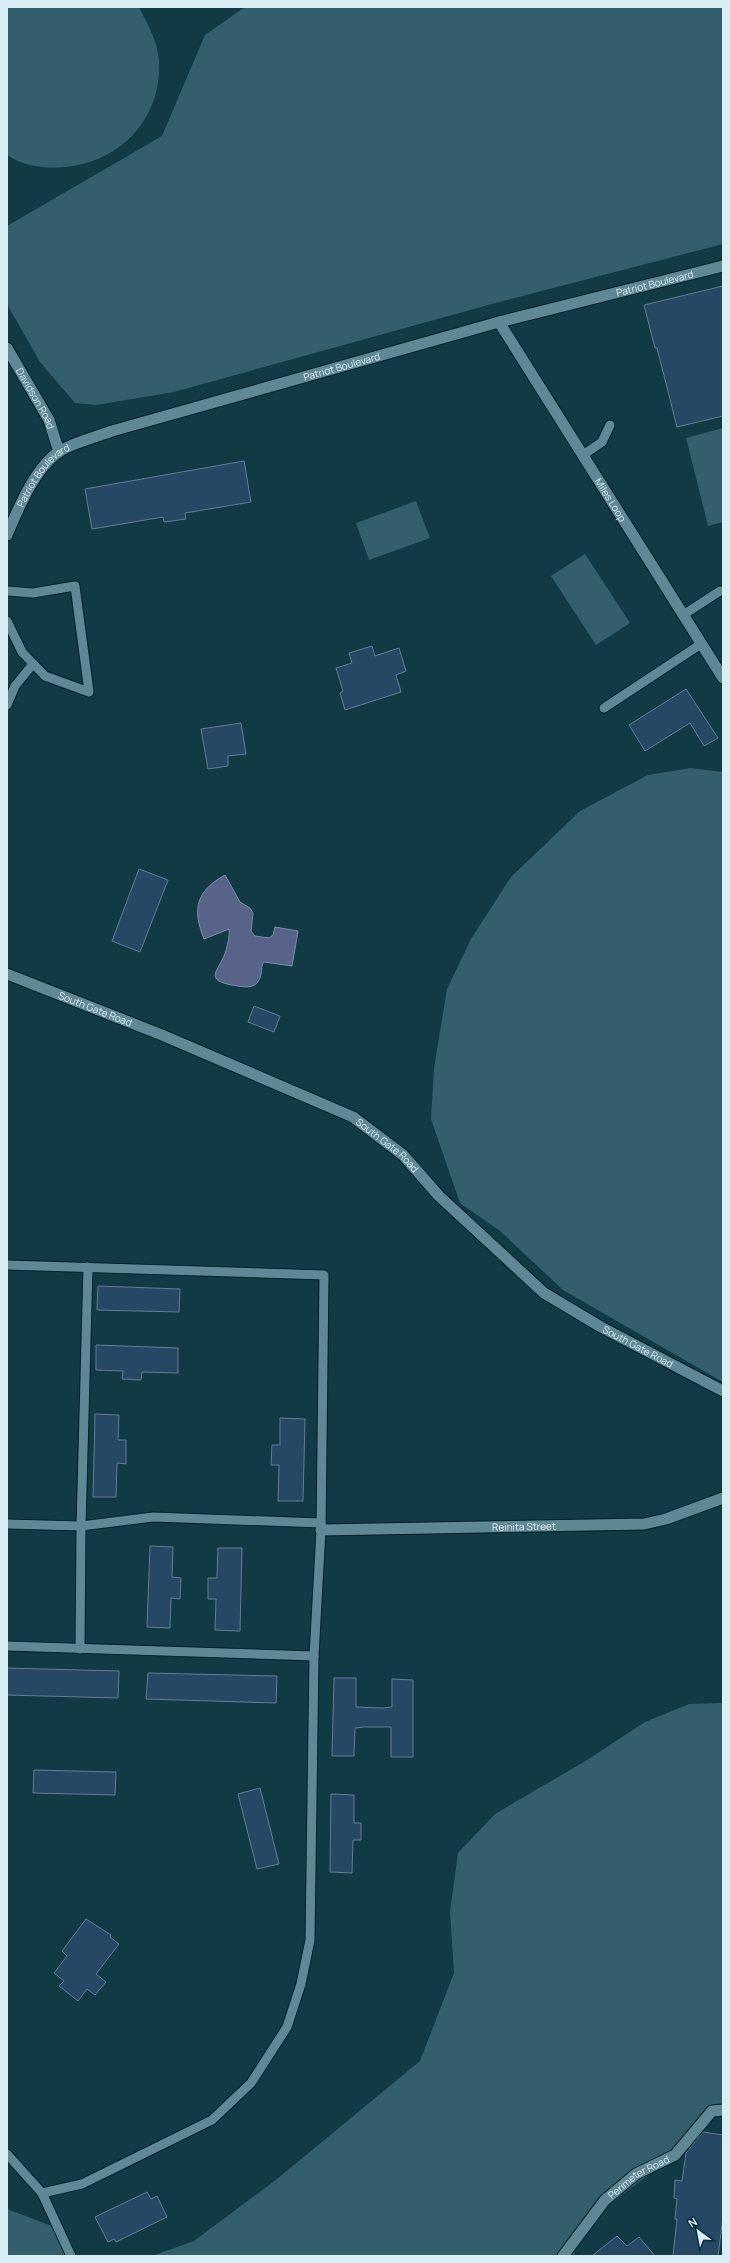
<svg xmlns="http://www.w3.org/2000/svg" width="730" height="2263" viewBox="0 0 730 2263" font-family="Manrope,sans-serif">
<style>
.green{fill:#335f6c}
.water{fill:#586389;stroke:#7f8ca9}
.building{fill:#264864;stroke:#627d94}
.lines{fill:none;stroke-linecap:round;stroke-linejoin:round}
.service-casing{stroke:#022028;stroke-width:11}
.minor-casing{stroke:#022028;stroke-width:13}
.tertiary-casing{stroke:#022028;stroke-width:13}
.service{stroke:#608894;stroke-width:9}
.minor{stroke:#608894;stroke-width:11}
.tertiary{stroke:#608894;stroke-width:11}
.labels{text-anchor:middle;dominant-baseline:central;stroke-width:3;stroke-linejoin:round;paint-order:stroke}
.street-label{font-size:10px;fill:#d9edf4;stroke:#06303a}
</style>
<rect width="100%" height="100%" fill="#123a45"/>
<g class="green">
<path d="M7,7H139C147,24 158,41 159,61C162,118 121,162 65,167C46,169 23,166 7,155Z"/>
<polygon points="245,7 723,7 723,244 499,302 174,392 96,405 75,403 40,362 7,304 7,226 162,136 205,35"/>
<polygon points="723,428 723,522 708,526 686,438"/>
<polygon points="416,501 430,538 369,560 356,523"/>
<polygon points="585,554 630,623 596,645 551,576"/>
<polygon points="691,768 723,772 723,1382 563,1290 500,1231 460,1203 431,1119 434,1068 447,989 471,939 511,877 580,811 648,775"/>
<polygon points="723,1703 723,2103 707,2112 671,2158 606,2207 575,2249 574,2256 152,2256 194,2241 277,2179 420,2061 454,1973 450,1912 458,1853 495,1814 587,1760 645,1722 689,1704"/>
<polygon points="7,2209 52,2226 78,2256 7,2256"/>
</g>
<path class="water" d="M225,875L240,902L250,908L253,913L251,931L255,936L269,938L273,935L275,927L298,931L292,966L264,962C261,966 262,969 261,974C258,991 244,987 232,985C205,980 217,972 224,956C227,949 230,935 229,929L204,939C192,909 196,891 225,875Z"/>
<g class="building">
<polygon points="723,286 723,416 677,427 657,348 655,348 644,305"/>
<polygon points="244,461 251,502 185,513 186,519 164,522 163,517 92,529 85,489"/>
<polygon points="372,646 375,656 399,648 406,671 396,675 401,692 345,710 340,693 343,691 336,668 352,663 349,653"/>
<polygon points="686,689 718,738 704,746 690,723 645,751 629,725"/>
<polygon points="241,723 246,754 228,756 228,766 208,769 201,729"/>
<polygon points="139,869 168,880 140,952 112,941"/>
<polygon points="254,1006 280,1016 274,1032 248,1022"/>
<polygon points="98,1286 180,1289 179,1312 97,1310"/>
<polygon points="96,1345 178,1348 178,1373 142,1372 141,1380 122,1379 123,1371 96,1370"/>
<polygon points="95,1414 119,1415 118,1440 126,1440 126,1464 117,1463 116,1497 93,1497"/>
<polygon points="280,1418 305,1419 303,1501 278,1501 279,1465 271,1465 272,1445 280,1445"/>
<polygon points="150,1546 173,1547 172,1577 181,1578 180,1599 171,1598 170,1628 147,1627"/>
<polygon points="218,1548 242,1548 240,1631 215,1630 216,1599 208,1599 208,1578 217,1578"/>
<polygon points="7,1668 119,1671 118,1698 7,1695"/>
<polygon points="148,1673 277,1676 276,1703 146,1699"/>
<polygon points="334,1678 356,1678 356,1707 382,1708 392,1707 392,1679 413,1680 413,1757 391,1757 391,1727 364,1727 355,1728 354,1756 332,1756"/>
<polygon points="34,1770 116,1772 115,1795 33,1793"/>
<polygon points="260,1788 279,1864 257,1869 238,1794"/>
<polygon points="331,1794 354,1795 354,1823 361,1823 361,1840 353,1840 352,1873 330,1872"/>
<polygon points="86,1919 111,1935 110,1937 119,1944 96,1974 106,1982 95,1995 87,1989 78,2001 59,1986 64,1981 54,1973 67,1956 62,1951"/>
<polygon points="703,2132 723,2135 723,2217 718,2256 673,2256 677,2219 675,2219 677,2199 674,2198 675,2180 682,2181 686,2153"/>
<polygon points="147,2192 151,2199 157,2196 167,2217 116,2242 114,2239 108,2242 95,2217"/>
<polygon points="617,2236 627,2246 639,2237 655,2256 592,2256"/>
</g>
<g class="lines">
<defs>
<g id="service">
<polyline points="583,455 602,442 610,425"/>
<polyline points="7,591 33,593 75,586 89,692 45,676 22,652 7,621"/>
<polyline points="683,615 720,591"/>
<polyline points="7,705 15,686 33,664"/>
<polyline points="604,708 701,644"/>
<polyline points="7,1265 324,1275 321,1530 314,1656 310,1940 301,1984 287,2027 251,2083 212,2120 82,2184 42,2193 7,2154"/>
<polyline points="7,1524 81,1526 153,1517 321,1523"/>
<polyline points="7,1646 314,1656"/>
<polyline points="80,1649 81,1526 88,1267"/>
<polyline points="42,2193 71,2256"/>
</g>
<g id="minor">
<path id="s1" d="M499,322L723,678"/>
<path id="s2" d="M7,348L49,420L59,452"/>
<path id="s3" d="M7,974L162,1035L353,1117L403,1155L439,1196L544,1293L601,1327L723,1391"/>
<path id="s4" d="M321,1530L644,1524L666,1519L723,1498"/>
<path id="s5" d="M563,2256L605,2200L636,2174L675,2155L712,2111L723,2110"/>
</g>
<g id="tertiary">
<path id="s6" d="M7,535C18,509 35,467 60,451C73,443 96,437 112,431L499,322L723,266"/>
</g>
</defs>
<use href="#service" class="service-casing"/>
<use href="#minor" class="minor-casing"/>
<use href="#tertiary" class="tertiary-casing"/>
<use href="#service" class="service"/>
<use href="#minor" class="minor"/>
<use href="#tertiary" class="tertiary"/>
</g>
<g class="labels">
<g class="street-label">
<text stroke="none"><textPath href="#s6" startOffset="719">Patriot Boulevard</textPath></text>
<text stroke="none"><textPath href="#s6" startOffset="395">Patriot Boulevard</textPath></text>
<text stroke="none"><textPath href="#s2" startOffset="58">Davidson Road</textPath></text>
<text stroke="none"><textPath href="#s6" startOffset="71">Patriot Boulevard</textPath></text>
<text stroke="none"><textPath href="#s1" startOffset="210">Miles Loop</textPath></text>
<text stroke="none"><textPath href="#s3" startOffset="95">South Gate Road</textPath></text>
<text stroke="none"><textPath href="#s3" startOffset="419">South Gate Road</textPath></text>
<text stroke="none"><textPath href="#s3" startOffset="743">South Gate Road</textPath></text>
<text stroke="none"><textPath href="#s4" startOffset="203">Reinita Street</textPath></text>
<text stroke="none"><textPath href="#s5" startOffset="111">Perimeter Road</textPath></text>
</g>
</g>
<rect width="730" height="2263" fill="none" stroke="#d9edf4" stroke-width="16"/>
<g transform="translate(698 2231) rotate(328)" stroke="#06303a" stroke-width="3" paint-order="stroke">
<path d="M0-3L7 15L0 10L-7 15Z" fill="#d9edf4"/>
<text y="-6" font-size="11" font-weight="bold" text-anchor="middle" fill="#d9edf4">N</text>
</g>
</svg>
